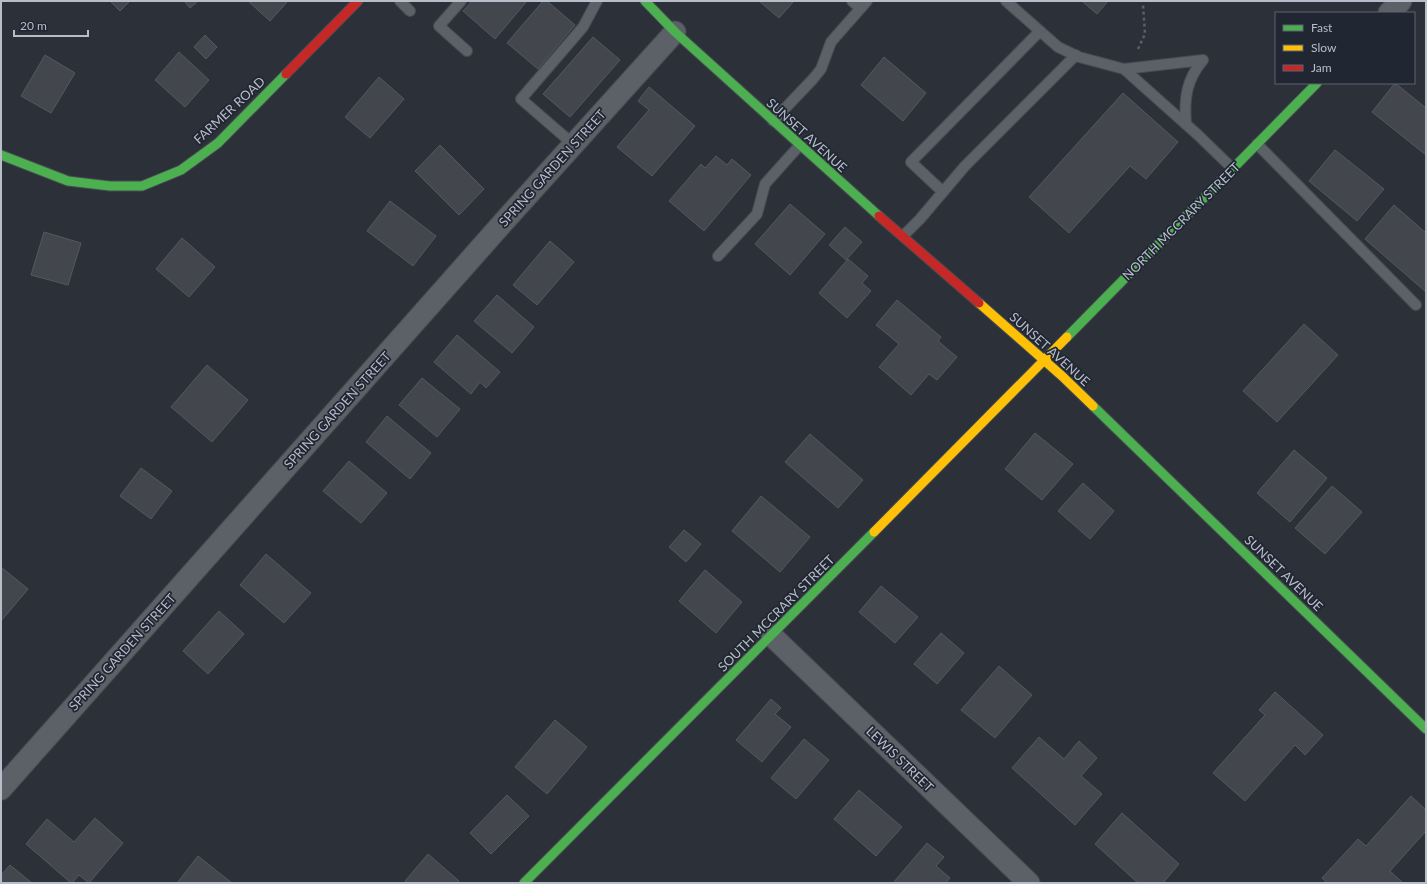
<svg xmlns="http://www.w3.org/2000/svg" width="1427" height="884" viewBox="0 0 1427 884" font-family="Lato,sans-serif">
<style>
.building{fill:#43464d;stroke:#545961}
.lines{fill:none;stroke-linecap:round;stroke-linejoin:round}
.lane-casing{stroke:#484c52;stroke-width:12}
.street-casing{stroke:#484c52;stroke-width:23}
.fast-casing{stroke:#484c52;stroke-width:11}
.slow-casing{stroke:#484c52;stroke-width:11}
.jam-casing{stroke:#484c52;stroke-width:11}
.path{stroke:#5a5f64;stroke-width:2.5;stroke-dasharray:3 3;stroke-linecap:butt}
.lane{stroke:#5c6067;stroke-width:10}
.street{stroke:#5c6067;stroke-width:21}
.fast{stroke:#4caf50;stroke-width:9}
.slow{stroke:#ffc107;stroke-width:9}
.jam{stroke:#c62828;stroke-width:9}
.labels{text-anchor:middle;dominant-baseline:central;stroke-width:3.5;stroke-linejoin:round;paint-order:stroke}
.street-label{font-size:13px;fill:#b7bdc9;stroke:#202733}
</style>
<rect width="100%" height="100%" fill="#2c3139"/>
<g class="building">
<polygon points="110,1 130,1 120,11"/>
<polygon points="184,1 198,1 190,8"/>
<polygon points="248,1 288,1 270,21"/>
<polygon points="472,1 527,1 495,39 463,11"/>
<polygon points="543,1 547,1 575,25 538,69 507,43"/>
<polygon points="759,1 794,1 779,18"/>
<polygon points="1082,1 1108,1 1097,14"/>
<polygon points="205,35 217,47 206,59 194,47"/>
<polygon points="593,37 620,60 570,117 543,94"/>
<polygon points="179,52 209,80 185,107 155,80"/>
<polygon points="45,55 75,73 51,113 21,96"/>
<polygon points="884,57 926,93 903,121 861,85"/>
<polygon points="379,77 404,99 370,138 345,117"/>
<polygon points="1395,83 1426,108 1426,155 1372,112"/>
<polygon points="649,87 695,126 652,176 617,147 649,110 638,101"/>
<polygon points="1123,93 1178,142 1146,179 1130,166 1069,233 1029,197"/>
<polygon points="440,145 484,189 459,215 415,171"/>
<polygon points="1335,150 1384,189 1357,221 1309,181"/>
<polygon points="716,156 727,165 732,159 751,175 704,231 669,201 701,164 705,168"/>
<polygon points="390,201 436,236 413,266 367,231"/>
<polygon points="790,204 825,234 790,275 755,244"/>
<polygon points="1394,205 1426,233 1426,292 1365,239"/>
<polygon points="845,227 862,242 846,260 829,245"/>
<polygon points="44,232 81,243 68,285 31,275"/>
<polygon points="182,238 215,267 189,297 156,269"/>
<polygon points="550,241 574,262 537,305 513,285"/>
<polygon points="848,259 868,276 862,283 871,291 847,318 819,293"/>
<polygon points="497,295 534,327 512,353 474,321"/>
<polygon points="897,300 941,337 938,341 957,357 937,380 929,374 911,395 879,367 899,344 876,325"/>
<polygon points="1304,324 1338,355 1277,422 1243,391"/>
<polygon points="457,335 500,372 486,388 480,382 471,394 434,362"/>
<polygon points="207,365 248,400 212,442 171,407"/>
<polygon points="422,378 460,409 437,437 399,405"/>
<polygon points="387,416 431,453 410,479 366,442"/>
<polygon points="1035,433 1073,464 1042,500 1005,469"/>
<polygon points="810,434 863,480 838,508 785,462"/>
<polygon points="1294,450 1327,478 1290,522 1257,493"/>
<polygon points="349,461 387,493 361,523 323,491"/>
<polygon points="141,468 172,491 151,519 120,496"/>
<polygon points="1083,483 1114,511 1090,539 1058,511"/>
<polygon points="1332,486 1362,512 1325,554 1295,528"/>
<polygon points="761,496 810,537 780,572 732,531"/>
<polygon points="684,530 701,544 686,562 669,547"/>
<polygon points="266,554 311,593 284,623 240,585"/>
<polygon points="1,567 28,589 1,621"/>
<polygon points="705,570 742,602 716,633 679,601"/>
<polygon points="881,586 918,617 895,643 859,612"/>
<polygon points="219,611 244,634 208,674 183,651"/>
<polygon points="941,633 964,653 937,684 914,664"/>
<polygon points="999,666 1032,695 995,738 961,710"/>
<polygon points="1275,692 1323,735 1305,755 1295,745 1245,801 1213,773 1265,715 1259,710"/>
<polygon points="771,699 781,708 775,714 791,727 762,762 736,740"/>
<polygon points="555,720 587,747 547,794 515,767"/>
<polygon points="1039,737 1064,759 1079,741 1097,758 1081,776 1102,794 1075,825 1012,768"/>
<polygon points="804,739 829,760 796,799 771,778"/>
<polygon points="859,790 902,827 876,856 834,819"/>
<polygon points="507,795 529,816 491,854 470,833"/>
<polygon points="1411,796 1426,810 1426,831 1390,871 1403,883 1327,883 1322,878 1358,839 1366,846"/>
<polygon points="1122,813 1179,864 1163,883 1138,883 1095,844"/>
<polygon points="95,818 123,843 89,883 79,875 72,883 71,883 26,844 47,819 74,842"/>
<polygon points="927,843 944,857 936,866 950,878 946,883 893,883"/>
<polygon points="428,854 459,881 457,883 408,883 405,881"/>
<polygon points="198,856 232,883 177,883"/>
<polygon points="10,865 32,883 1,883 1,875"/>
</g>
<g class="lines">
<defs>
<g id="lane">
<polyline points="400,1 410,11"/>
<polyline points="461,1 439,26 467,51"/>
<polyline points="852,1 860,8"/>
<polyline points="1006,1 1058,47 1079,57 1124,69 1198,135 1233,169"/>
<path d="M1124,69L1203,60C1186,80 1184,99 1186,124"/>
<polyline points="773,121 813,79 821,69 831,42 867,1"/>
<polyline points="573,144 521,99 583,27 597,1"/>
<polyline points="1257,144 1416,305"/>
<polyline points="943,192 911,162 1040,31"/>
<polyline points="903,236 920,219 965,166 1076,55"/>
<polyline points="718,256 757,214 765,184 799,146"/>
</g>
<g id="street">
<polyline points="1389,13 1401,1"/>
<polyline points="772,636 1029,883"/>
<polyline points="1,789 508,217 675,32"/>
</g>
<g id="fast">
<polyline points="645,1 675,32 879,216"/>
<polyline points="1,155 68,181 110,186 142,186 181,170 218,143 286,74"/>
<polyline points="1067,337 1317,83"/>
<polyline points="1093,406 1426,729"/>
<polyline points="524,883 874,532"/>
</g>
<g id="slow">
<polyline points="979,303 1062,376 1093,406"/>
<polyline points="874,532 1067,337"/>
</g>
<g id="jam">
<polyline points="286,74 358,1"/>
<polyline points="879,216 979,303"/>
</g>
</defs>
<use href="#lane" class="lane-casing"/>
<use href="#street" class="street-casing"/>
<use href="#fast" class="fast-casing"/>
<use href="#slow" class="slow-casing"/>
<use href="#jam" class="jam-casing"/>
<polyline class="path" points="1138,49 1145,34 1143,5"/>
<use href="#lane" class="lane"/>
<use href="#street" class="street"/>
<use href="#fast" class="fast"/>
<use href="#slow" class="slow"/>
<use href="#jam" class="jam"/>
</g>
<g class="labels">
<g class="street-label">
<text transform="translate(229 110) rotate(-43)">FARMER ROAD</text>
<text transform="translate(807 135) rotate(42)">SUNSET AVENUE</text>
<text transform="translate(552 168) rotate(-48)">SPRING GARDEN STREET</text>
<text transform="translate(1181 221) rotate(-45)">NORTH MCCRARY STREET</text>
<text transform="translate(1050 349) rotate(42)">SUNSET AVENUE</text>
<text transform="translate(337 410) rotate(-48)">SPRING GARDEN STREET</text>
<text transform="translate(1284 573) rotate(44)">SUNSET AVENUE</text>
<text transform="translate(776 613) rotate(-45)">SOUTH MCCRARY STREET</text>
<text transform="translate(122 652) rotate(-48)">SPRING GARDEN STREET</text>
<text transform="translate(900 759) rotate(44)">LEWIS STREET</text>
</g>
</g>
<rect width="1427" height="884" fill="none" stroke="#b7bdc9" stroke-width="4"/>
<rect x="1275" y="12" width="140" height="72" fill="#202733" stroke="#5c636f"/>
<rect x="1283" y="25" width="20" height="6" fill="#4caf50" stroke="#5c636f"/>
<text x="1311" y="32" font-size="12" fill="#b7bdc9">Fast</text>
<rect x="1283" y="45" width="20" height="6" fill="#ffc107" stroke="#5c636f"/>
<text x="1311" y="52" font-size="12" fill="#b7bdc9">Slow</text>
<rect x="1283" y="65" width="20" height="6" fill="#c62828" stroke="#5c636f"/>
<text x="1311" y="72" font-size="12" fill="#b7bdc9">Jam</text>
<path d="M14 30v6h74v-6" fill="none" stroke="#b7bdc9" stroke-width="2"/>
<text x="20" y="30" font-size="12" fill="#b7bdc9" stroke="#202733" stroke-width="3" paint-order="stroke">20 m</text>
</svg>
